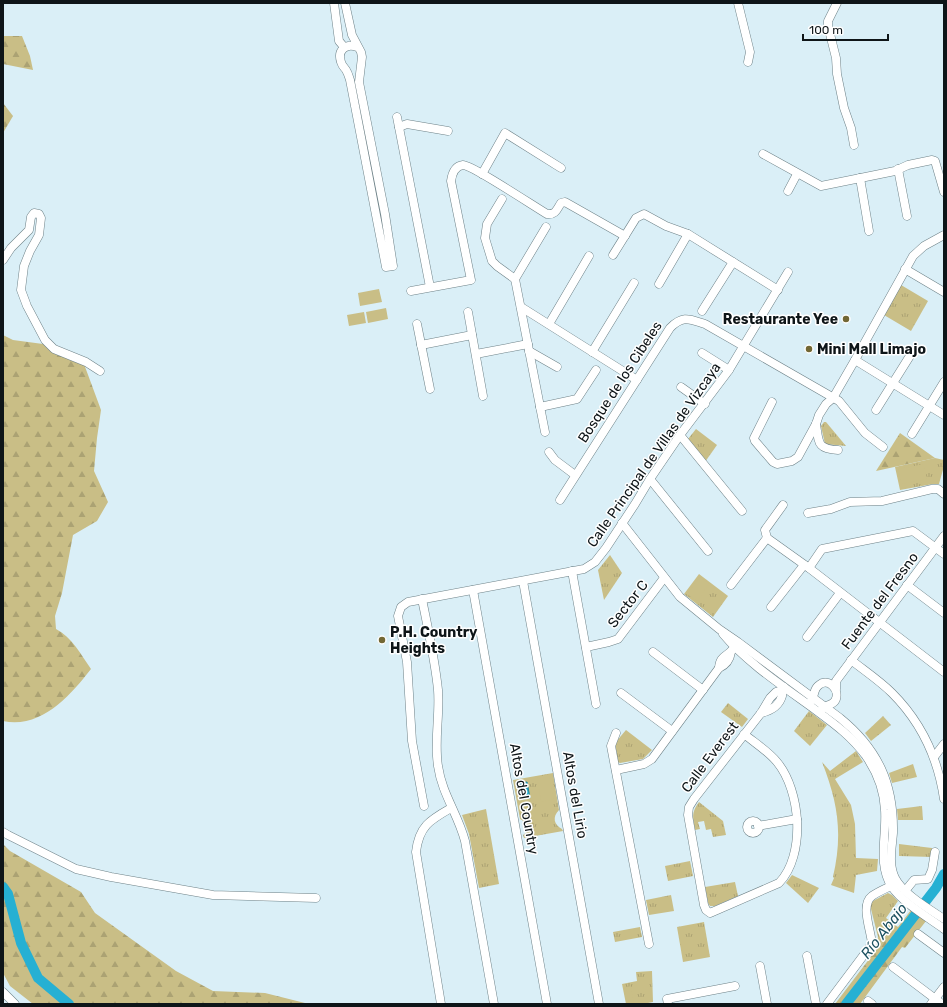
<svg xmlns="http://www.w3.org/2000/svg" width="947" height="1007" viewBox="0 0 947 1007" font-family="Rubik,sans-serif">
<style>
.grass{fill:url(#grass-tufts)}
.forest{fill:url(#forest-firs)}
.garden{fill:#c9be86}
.water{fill:url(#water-ripples);stroke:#1f829b}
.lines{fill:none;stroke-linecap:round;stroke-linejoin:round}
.river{stroke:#26b0d3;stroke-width:10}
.minor-casing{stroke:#6e8288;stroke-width:9}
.minor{stroke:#fff;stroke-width:8}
.poi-dot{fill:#726734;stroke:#fff;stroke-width:1.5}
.labels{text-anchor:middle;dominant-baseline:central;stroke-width:3;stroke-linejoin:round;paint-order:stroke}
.poi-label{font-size:14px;font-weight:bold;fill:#0e1518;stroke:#fff;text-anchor:start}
.street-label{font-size:14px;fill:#0e1518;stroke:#fff}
.water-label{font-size:15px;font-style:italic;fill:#1d5261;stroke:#fff}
</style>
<defs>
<pattern id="grass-tufts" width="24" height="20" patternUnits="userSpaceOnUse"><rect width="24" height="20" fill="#c9be86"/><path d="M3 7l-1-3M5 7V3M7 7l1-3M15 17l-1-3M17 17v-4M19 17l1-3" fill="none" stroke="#aba273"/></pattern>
<pattern id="forest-firs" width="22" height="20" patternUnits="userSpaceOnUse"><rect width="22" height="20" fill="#c9be86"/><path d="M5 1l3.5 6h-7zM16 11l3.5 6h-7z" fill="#aba273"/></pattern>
<pattern id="water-ripples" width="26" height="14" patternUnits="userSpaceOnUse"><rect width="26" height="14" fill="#26b0d3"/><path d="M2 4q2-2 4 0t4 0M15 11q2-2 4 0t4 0" fill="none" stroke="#2196b4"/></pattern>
</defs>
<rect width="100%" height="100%" fill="#daeff7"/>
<g class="grass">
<polygon points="901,285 928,301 911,331 884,315"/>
<polygon points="824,422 826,422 846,446 825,444 821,426"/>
<polygon points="696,429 717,445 705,462 688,439"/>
<polygon points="935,458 944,460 944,466 939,484 933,484 900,490 895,467"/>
<polygon points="610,555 622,573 604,600 598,570"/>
<polygon points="699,574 728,596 713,617 684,594"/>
<polygon points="728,703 748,719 742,727 721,712"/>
<polygon points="809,711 827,725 810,746 794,731"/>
<polygon points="883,716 891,725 871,741 865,733"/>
<polygon points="626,730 652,750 643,759 620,763 618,762 615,743"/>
<path d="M856,751L863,762L835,779L851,805L855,824L856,858L878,859L877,871L856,875L854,893L831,885L834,878L833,877C843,833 838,803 822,762L830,771Z"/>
<polygon points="913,764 917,777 892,783 889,773"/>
<path d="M553,773L559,810C552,817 554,825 562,829L563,831L524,838L523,835L527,832C529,825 526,822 520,819L513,780Z"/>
<path d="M699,802L723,821L726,835L713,837L711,829L706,830L704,821L698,822L700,829L695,830C693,817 691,813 699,802Z"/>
<polygon points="922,806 923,820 898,820 897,809"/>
<polygon points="486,809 499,884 479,888 469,834 462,815"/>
<polygon points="899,844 932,848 932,857 899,856"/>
<polygon points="690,861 693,876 668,881 665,866"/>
<polygon points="792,875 819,888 808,903 786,883"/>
<polygon points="735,882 738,896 715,906 710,906 708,903 705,887"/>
<polygon points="888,893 892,895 898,901 886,918 895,925 876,950 878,937 870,905 873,901"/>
<polygon points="671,895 674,911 649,915 646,900"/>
<polygon points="704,922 710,957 683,962 677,927"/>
<polygon points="640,927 642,937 615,942 613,932"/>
<polygon points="652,971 653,1002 643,1004 626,1004 622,984 637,981 636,972"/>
</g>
<g class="forest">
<polygon points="3,36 22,36 30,56 33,70 3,64"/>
<polygon points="3,103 13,116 3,133"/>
<path d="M3,335L13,340L43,344L55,354L84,364L101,410L97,438L94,471L108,502L97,521L73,535L62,593L55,616L56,629C72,637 81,655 91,669C70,696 41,729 3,721Z"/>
<polygon points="900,433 935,458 876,471"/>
<polygon points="3,844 10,851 81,892 95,913 176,971 213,991 265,993 309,1004 33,1004 10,986 3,973"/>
<polygon points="911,910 926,921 905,948 902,947 860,1004 835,1004 895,925 898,927"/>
</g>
<g class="garden">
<polygon points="379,289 382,302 360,306 358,293"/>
<polygon points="386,308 388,319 368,323 366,312"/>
<polygon points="364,312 366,323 349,326 347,315"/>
<polygon points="924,464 927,479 901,484 898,469"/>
<polygon points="700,577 709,584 697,601 687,594"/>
<polygon points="549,774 554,799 541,802 537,777"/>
<polygon points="631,986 634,1004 627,1004 624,988"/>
</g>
<polygon class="water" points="527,782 530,798 523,799 522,793 520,791 522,789 520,783"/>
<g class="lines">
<g class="river">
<polyline points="3,887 8,894 21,943 38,978 69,1004"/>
<polyline points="846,1004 936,888 944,874"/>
</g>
<defs>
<g id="minor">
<polyline points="334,3 339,41 344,47"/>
<path d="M345,3L352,35L361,52L362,57L359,82L385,214L393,266L386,267L350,80C349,77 348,73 346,70C345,68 342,66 341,62C337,50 346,43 357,47"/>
<polyline points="738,3 750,52 748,62"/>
<polyline points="837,3 828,21 828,26 836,58 837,74 844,108 851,128 854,145"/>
<polyline points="397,117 430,287"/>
<polyline points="399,127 407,124 448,131"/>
<polyline points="763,154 821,186 895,171 908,165 932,160 935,161 944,192"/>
<polyline points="898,169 907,216"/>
<polyline points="482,174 505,133 561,168"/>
<polyline points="860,178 869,231"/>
<polyline points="788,191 797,174"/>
<polyline points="502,199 487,224 485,238 492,261 497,266 515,279"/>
<polyline points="613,255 636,218 644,214 666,226 688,234 778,290"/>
<polyline points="3,260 11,248 29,230 31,217 34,213 39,214 41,218 39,235 30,251 24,266 21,290 27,306 45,340 54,349 86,362 100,371"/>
<polyline points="905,269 944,292"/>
<polyline points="659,284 688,234"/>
<path d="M411,291L471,280L451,181C452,174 455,166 463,165C472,165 535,207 547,214C556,215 557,209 561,203L565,202L625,236"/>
<polyline points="521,307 637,380"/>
<polyline points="702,311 733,262"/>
<polyline points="468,312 483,396"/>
<polyline points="417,324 430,389"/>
<polyline points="549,324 589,256"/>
<polyline points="421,345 472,335"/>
<polyline points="529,351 557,367"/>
<polyline points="592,352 634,283"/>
<polyline points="702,353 729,370"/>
<polyline points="476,354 528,344"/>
<polyline points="855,360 944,415"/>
<polyline points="681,387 705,404"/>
<polyline points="772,402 754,438 755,441 773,462 777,464 792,461 798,457 816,424 819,415 826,404 833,398 855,360 913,256 924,246 944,235"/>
<polyline points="540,407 577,399 596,370"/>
<polyline points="876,410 913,351"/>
<path d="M816,424C819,443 817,449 838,450"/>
<polyline points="545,432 515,279 546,227"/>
<polyline points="912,434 944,382"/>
<polyline points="680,435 742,511"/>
<polyline points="549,452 555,460 575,475"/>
<polyline points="650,479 708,551"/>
<path d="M560,500L670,328C683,315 689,319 705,324L839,401L865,433L883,447"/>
<polyline points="783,505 765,530 767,538 809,568 944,672"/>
<polyline points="808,513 831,509 850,502 882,501 932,489 938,489 944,494"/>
<path d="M622,523L680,597L719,629L738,642L840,718C878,749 894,784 893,833C892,847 888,864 895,878C903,894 929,909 944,919"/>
<polyline points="809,568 822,549 913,531 944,554"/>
<polyline points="572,571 596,704"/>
<polyline points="523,581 599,1004"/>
<polyline points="731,585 767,538"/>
<polyline points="907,585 944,613"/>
<polyline points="473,590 547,1004"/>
<path d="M422,599C428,629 435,660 438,690C440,715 434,741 438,766C442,794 458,814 465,841L494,1004"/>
<polyline points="771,607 804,565"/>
<path d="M723,634C747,663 787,689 817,711C836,725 852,737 866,756C877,772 884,790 885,810C887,835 877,865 892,887C902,902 929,918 944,929"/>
<polyline points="807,637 840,593"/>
<polyline points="586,647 609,642 618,639 664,578"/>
<polyline points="653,652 703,690"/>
<path d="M851,660C865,671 880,681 892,693C922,723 938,758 944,799"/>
<path d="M719,668C720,655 727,657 733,649"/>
<polyline points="836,689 836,681 944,536"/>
<polyline points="621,693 672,731"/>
<path d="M811,701C815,696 813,689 819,685C829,677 841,691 835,701C831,706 825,705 822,709"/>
<path d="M761,713C770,711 779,706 782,696C783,692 781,691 784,687"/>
<polyline points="616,733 611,746 649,944"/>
<path d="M744,734C755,743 768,751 777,762C801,791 806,855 779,883L710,913L706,910L704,905L688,815L689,807L694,799L761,713L770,698L776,692L782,690"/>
<polyline points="934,757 944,744"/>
<path d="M616,770L644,764L652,759L719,668C726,665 730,659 731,652"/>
<polyline points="424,806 412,741 407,662 398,616 401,607 408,602 584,569 595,562 606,548 635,504 650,479 680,435 729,370 788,272"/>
<circle cx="753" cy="827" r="6"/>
<polyline points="758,826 797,819"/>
<polyline points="3,832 8,835 76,869 111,877 213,895 316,898"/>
<polyline points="905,891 914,880 928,879 932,870 935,852"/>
<polyline points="918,934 944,953"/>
<polyline points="807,956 816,1004"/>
<polyline points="760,966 767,1004"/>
<polyline points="893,967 942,1004"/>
<polyline points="3,992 15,1004"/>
<polyline points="868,1001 872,1004"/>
<path d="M441,1004L416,852C419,826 430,820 451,808"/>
<polyline points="668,1004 667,999 735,986"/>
<path d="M827,1004L872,944C871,930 860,905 872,896C879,891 887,888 895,884"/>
<polyline points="931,1004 944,987"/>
</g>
</defs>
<use href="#minor" class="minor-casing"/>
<use href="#minor" class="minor"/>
</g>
<g class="poi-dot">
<circle cx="846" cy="319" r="4"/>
<circle cx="809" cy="349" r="4"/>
<circle cx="382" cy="640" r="4"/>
</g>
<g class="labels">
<g class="poi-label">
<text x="838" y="319" text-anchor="end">Restaurante Yee</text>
<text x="817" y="349">Mini Mall Limajo</text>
<text x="390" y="632">P.H. Country<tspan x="390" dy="16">Heights</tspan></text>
</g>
<g class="street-label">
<text transform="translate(620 382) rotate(-57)">Bosque de los Cibeles</text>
<text transform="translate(654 455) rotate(-55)">Calle Principal de Villas de Vizcaya</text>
<text transform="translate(880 601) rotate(-53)">Fuente del Fresno</text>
<text transform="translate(628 604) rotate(-52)">Sector C</text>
<text transform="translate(710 757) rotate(-53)">Calle Everest</text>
<text transform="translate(575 795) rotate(80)">Altos del Lirio</text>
<text transform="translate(524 799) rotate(80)">Altos del Country</text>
</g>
<g class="water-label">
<text transform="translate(884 931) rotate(-52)">Río Abajo</text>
</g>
</g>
<rect width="947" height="1007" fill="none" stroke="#0e1518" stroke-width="8"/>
<path d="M803 34v6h85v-6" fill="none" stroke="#0e1518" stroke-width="2"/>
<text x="809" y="34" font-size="12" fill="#0e1518" stroke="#ffffff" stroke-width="3" paint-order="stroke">100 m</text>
</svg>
